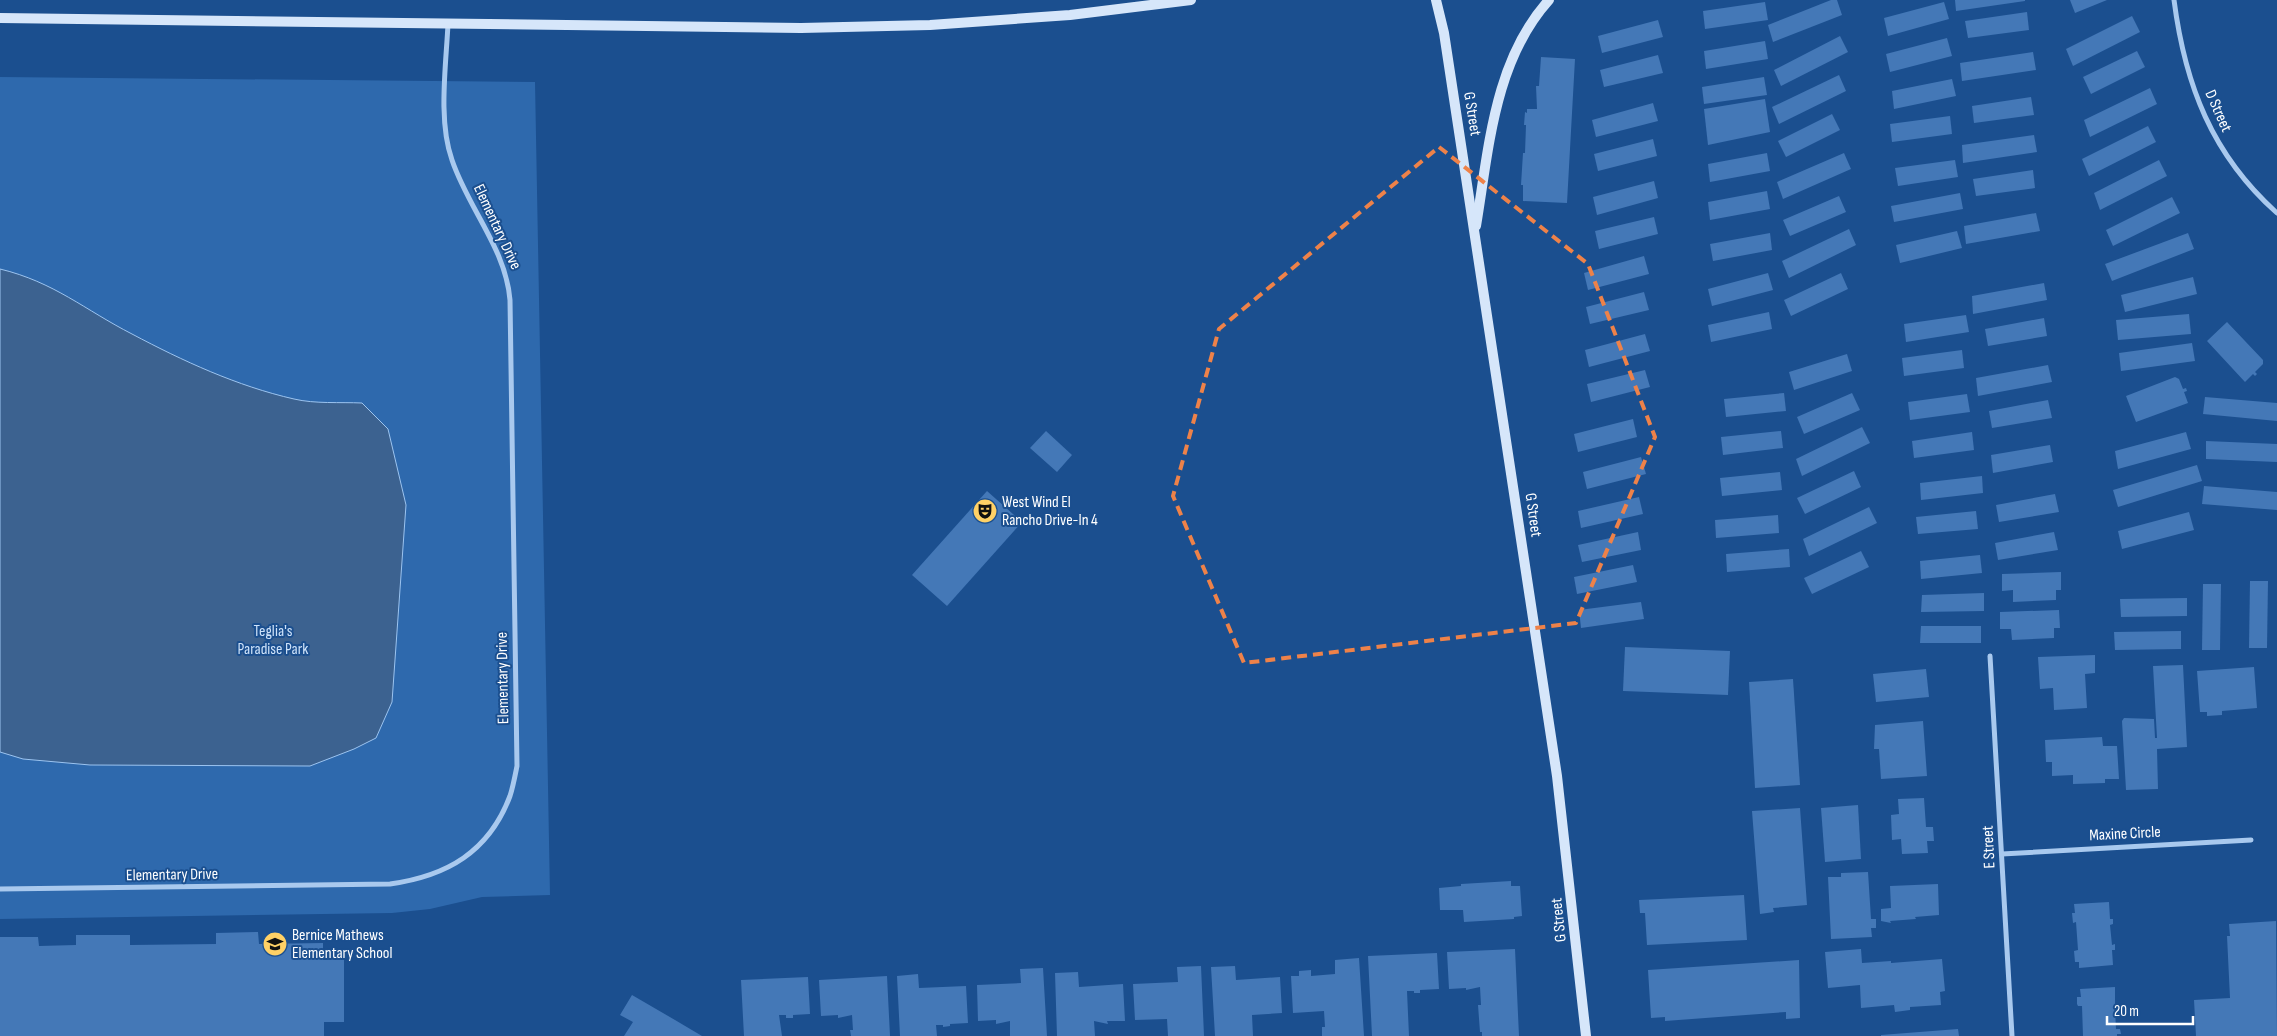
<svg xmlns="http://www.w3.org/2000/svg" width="2277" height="1036" viewBox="0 0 2277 1036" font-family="'Sofia Sans Condensed',sans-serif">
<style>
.green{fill:#2e69ad}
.water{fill:#3c6290;stroke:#9cc4f0}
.building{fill:#4478b7}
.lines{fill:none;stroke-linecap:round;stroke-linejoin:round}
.street{stroke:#a9c9ee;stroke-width:5}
.secondary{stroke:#d6e6fa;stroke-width:10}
.marked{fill:none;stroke:#ee8249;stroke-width:4;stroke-dasharray:10 6;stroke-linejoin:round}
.labels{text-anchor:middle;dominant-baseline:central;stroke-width:4;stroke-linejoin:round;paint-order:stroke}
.street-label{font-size:16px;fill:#fff;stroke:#1b4f8f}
.poi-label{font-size:16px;fill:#fff;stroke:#1b4f8f;text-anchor:start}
.park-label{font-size:16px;fill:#cfe3fa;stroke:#1b4f8f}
</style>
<rect width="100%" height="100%" fill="#1b4f8f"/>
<polygon class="green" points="0,77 535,82 550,895 482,897 430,909 392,913 0,919"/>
<path class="water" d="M0,269C54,282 85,310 132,334C183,361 237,386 294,399C315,404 340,402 362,403L388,429L406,505L392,702L376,738L354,749L310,766L90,765L23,759L0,752Z"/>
<g class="building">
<polygon points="1831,0 1837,0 1842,15 1773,42 1768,25"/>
<polygon points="1955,0 2025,0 2025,1 1956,11"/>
<polygon points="2070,0 2107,0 2075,13"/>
<polygon points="1765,2 1768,20 1705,29 1703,11"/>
<polygon points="1944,2 1949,19 1888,36 1884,18"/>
<polygon points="2027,12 2029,30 1968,38 1965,21"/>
<polygon points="2132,16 2140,32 2073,66 2066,49"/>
<polygon points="1658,20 1663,37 1602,53 1598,36"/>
<polygon points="1840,36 1848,52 1781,86 1774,70"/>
<polygon points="1947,38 1952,56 1890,72 1886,54"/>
<polygon points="1765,41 1768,59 1706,69 1704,51"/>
<polygon points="2137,51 2145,67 2091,94 2083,77"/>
<polygon points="2033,52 2036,70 1962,81 1960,63"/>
<polygon points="1658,55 1663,73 1604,87 1600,70"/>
<polygon points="1541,57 1575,59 1567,203 1523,201 1523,185 1521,185 1523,153 1525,153 1526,125 1524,125 1525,112 1527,113 1527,109 1537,109 1536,86 1539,86"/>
<polygon points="1839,75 1846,91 1779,124 1772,107"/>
<polygon points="1764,77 1767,95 1704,104 1702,87"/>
<polygon points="1952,79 1956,96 1894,109 1892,91"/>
<polygon points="2150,88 2157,104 2090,137 2084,120"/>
<polygon points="2031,97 2034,115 1974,123 1972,106"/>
<polygon points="1765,99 1770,132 1708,145 1704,109"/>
<polygon points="1653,103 1658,121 1596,137 1592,120"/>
<polygon points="1832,114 1840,130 1786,157 1778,141"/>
<polygon points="1950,116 1952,134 1892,142 1890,124"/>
<polygon points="2148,126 2156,142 2089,176 2082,159"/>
<polygon points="2034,135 2037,152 1963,163 1962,145"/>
<polygon points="1653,139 1657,156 1598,171 1594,154"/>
<polygon points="1767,153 1770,171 1710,182 1708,164"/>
<polygon points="1844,153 1851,169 1783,199 1777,182"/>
<polygon points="1955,160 1958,177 1898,186 1895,168"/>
<polygon points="2159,160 2167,176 2100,210 2094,193"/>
<polygon points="2033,170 2035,188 1976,196 1973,179"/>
<polygon points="1654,181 1658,198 1597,215 1593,197"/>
<polygon points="1767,191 1770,209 1710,220 1708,202"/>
<polygon points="1960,193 1963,209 1894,222 1891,206"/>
<polygon points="1839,196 1846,212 1790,236 1783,220"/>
<polygon points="2172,197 2180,213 2113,246 2106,230"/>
<polygon points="2036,213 2040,231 1966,244 1964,226"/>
<polygon points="1654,217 1658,234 1599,249 1595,231"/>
<polygon points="1849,229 1856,245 1789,278 1782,261"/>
<polygon points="1957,231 1962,248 1900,263 1896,245"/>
<polygon points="1770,233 1772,250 1713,261 1710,244"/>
<polygon points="2188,233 2194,249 2112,281 2105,264"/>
<polygon points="1644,256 1649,274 1588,290 1584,273"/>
<polygon points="1768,273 1773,290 1712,306 1708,289"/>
<polygon points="1841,273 1848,289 1791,316 1784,300"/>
<polygon points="2193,277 2197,294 2125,312 2121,295"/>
<polygon points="2044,283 2047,300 1973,314 1972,296"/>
<polygon points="1644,292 1649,310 1590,324 1586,307"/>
<polygon points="1769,312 1772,329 1711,342 1708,325"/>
<polygon points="2189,314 2191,334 2118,340 2116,320"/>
<polygon points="1966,315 1969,332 1906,342 1904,324"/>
<polygon points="2044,318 2047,336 1988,346 1985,329"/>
<polygon points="2227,322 2263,360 2263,364 2255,372 2257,374 2255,376 2253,374 2245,382 2207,341"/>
<polygon points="1645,334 1650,351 1589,367 1585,350"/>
<polygon points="2192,343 2195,361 2121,371 2119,353"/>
<polygon points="1962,350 1964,368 1904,376 1902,358"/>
<polygon points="1847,354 1852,371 1794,390 1789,372"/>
<polygon points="2048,365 2052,382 1978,396 1976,378"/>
<polygon points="1645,370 1650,387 1591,402 1587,384"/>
<polygon points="2175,377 2179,379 2183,389 2186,388 2187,391 2184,392 2188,403 2136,422 2126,396"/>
<polygon points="1784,393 1786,411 1726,417 1724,399"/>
<polygon points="1852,393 1860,410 1804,434 1797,417"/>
<polygon points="1967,394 1970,412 1910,420 1908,402"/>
<polygon points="2205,397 2277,403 2277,421 2203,414"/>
<polygon points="2048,400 2052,418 1992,428 1989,411"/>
<polygon points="1633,419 1637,437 1578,452 1574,434"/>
<polygon points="1862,427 1870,443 1802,476 1796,459"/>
<polygon points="1046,431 1072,455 1057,472 1030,448"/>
<polygon points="1781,431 1783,448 1723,455 1721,437"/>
<polygon points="1972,432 1974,450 1914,458 1912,441"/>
<polygon points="2186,432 2191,449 2118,469 2115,451"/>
<polygon points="2206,441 2277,444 2277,462 2206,459"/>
<polygon points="2050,445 2053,462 1993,473 1991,455"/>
<polygon points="1641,457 1646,474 1587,489 1583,472"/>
<polygon points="2197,465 2202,481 2118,507 2113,490"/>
<polygon points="1854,471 1861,487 1805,514 1797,498"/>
<polygon points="1780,472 1782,490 1722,496 1720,478"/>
<polygon points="1982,476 1983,493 1921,500 1920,483"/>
<polygon points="2204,486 2277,492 2277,510 2202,504"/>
<polygon points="987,491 1022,522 947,606 912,575"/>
<polygon points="2055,494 2059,512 1999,522 1996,505"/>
<polygon points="1639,497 1643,514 1581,528 1578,511"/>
<polygon points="1869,507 1877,523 1809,556 1803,539"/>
<polygon points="1976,511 1978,529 1918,534 1916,517"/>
<polygon points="2189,512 2194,530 2122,549 2118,531"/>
<polygon points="1778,515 1779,533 1716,538 1715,520"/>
<polygon points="1638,532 1641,550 1582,562 1578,545"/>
<polygon points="2054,532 2058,550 1998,560 1995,543"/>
<polygon points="1789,549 1790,567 1727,572 1726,554"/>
<polygon points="1861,551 1869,567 1812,594 1804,578"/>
<polygon points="1980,555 1982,573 1921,579 1920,561"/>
<polygon points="1633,565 1637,582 1577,594 1574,577"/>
<polygon points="2061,572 2061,590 2056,590 2056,600 2013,602 2013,590 2002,591 2002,574"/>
<polygon points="2250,581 2268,581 2267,648 2249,648"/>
<polygon points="2203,584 2221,584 2220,650 2202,650"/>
<polygon points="1984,593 1984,611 1921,612 1922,595"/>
<polygon points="2187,598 2187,616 2121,617 2120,599"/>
<polygon points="1641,602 1644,619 1581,628 1579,610"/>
<polygon points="2059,610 2060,628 2054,628 2054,638 2012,640 2011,629 2000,629 2000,612"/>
<polygon points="1921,626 1981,626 1981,643 1920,643"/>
<polygon points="2181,631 2181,649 2115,650 2114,632"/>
<polygon points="1625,647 1730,651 1728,695 1623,691"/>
<polygon points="2095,655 2095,673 2085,674 2087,708 2054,710 2053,688 2040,689 2038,657"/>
<polygon points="2183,665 2187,747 2157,749 2158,789 2126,790 2122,721 2124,718 2154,719 2155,738 2157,738 2153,666"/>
<polygon points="2254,667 2257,708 2222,711 2222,715 2207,716 2207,712 2200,712 2197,671"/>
<polygon points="1926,669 1929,697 1876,702 1873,674"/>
<polygon points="1793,679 1800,785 1755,788 1749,682"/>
<polygon points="1923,721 1927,776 1881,779 1879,749 1874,749 1875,725"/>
<polygon points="2102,737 2103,746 2117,746 2119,779 2105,779 2105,783 2073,784 2073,775 2052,776 2052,762 2046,762 2045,740"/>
<polygon points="1924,798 1926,827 1933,827 1934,841 1927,841 1928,853 1902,854 1901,839 1892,840 1891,815 1899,814 1898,799"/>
<polygon points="1858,805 1861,859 1825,862 1821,808"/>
<polygon points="1800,808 1807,905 1773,908 1774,912 1760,914 1752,811"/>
<polygon points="1868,872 1871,919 1876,919 1876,928 1871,928 1872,937 1831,939 1828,877 1841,877 1841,873"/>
<polygon points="1511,881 1511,886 1520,886 1522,916 1514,917 1514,919 1464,922 1463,910 1440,910 1439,888 1461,886 1461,884"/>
<polygon points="1938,884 1939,915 1915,917 1916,919 1890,921 1891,923 1881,921 1881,909 1891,908 1890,886"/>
<polygon points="1744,895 1747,940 1647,945 1645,913 1640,913 1639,900"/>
<polygon points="2109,902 2110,919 2113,919 2113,924 2110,925 2112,945 2115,944 2115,950 2112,950 2113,965 2079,968 2079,962 2075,962 2074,951 2078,950 2076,922 2073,923 2072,913 2075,913 2074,904"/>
<polygon points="2276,921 2277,1036 2196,1036 2194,1000 2230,998 2227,936 2230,936 2229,924"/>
<polygon points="258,932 259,944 323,943 323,960 344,959 344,1022 324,1022 324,1036 0,1036 0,937 38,937 39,946 76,945 76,935 130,935 130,945 216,944 216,933"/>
<polygon points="1515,949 1519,1036 1482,1036 1482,1032 1480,1032 1478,1005 1481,1005 1480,987 1466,990 1466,988 1449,989 1447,952"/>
<polygon points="1861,949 1862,963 1891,961 1891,963 1942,959 1945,991 1940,992 1941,1005 1910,1007 1910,1010 1895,1012 1894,1005 1861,1008 1860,985 1828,988 1825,952"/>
<polygon points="1437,953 1439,989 1420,990 1420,993 1414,993 1414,991 1407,991 1409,1036 1372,1036 1368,956"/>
<polygon points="1359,958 1364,1036 1322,1036 1322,1027 1325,1027 1324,1011 1293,1013 1291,976 1299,976 1299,971 1311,970 1311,976 1335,974 1335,960"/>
<polygon points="1799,960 1800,1018 1786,1019 1786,1012 1665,1021 1665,1017 1651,1018 1648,970"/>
<polygon points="1201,966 1204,1036 1168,1036 1167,1019 1135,1020 1133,984 1178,982 1177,967"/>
<polygon points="1235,966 1236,980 1280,977 1282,1013 1252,1015 1253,1036 1215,1036 1211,967"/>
<polygon points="1043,968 1047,1036 1010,1036 1010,1021 996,1024 996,1020 978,1021 977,985 1021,983 1020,969"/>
<polygon points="1078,972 1079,987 1123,984 1125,1021 1107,1021 1108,1024 1094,1021 1095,1036 1057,1036 1055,973"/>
<polygon points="918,974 919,988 966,986 968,1023 950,1024 950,1026 943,1027 943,1025 936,1025 937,1036 900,1036 897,976"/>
<polygon points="887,976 890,1036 851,1036 850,1030 853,1030 852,1015 838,1018 838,1015 821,1016 819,980"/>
<polygon points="808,977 810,1014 793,1015 793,1018 786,1018 786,1015 779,1015 782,1036 744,1036 741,980"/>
<polygon points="2115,987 2115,1004 2118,1003 2118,1009 2115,1009 2116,1029 2120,1029 2121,1034 2117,1034 2117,1036 2083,1036 2082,1006 2078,1006 2077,1004 2077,997 2081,997 2080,989"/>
<polygon points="632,995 675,1020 702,1036 624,1036 633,1022 620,1015"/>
<polygon points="1958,1029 1959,1036 1881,1036 1881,1035"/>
</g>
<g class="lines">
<g class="street">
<path d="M2174,0C2185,85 2212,155 2277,213"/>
<polyline points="1990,656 2012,1036"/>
<polyline points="2002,854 2251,840"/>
<path d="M0,889L390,884C447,876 489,852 510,796C513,787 515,776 517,766L510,300C506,249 468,208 452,160C438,121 446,66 448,24"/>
</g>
<g class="secondary">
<polyline points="1436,0 1444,33 1557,776 1586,1036"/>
<polyline points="0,18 801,28 930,25 1070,15 1191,0"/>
<path d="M1476,226C1489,148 1494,61 1549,0"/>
</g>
</g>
<path class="marked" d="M1439,147L1588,264L1655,437L1576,623L1244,663L1173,496L1219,329Z"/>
<defs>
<symbol id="theatre-disc" viewBox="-11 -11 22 22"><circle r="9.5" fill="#ffd166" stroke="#1b4f8f"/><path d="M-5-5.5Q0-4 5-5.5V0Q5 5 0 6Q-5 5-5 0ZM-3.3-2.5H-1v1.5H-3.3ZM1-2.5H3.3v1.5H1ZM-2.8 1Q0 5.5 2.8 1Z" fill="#111"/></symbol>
<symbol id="school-disc" viewBox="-11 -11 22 22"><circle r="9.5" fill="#ffd166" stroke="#1b4f8f"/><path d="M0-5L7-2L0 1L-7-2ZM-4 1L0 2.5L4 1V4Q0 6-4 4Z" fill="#111"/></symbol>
</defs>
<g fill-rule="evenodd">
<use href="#theatre-disc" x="971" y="497" width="28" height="28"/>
<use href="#school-disc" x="261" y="930" width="28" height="28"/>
</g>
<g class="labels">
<g class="street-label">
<text transform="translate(2218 111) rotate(66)">D Street</text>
<text transform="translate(1472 114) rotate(81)">G Street</text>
<text transform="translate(497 227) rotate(65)">Elementary Drive</text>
<text transform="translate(1533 515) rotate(82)">G Street</text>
<text transform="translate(503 678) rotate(-91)">Elementary Drive</text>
<text transform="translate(2125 834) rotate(-3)">Maxine Circle</text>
<text transform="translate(1989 847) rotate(-93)">E Street</text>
<text transform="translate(172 875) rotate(-1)">Elementary Drive</text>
<text transform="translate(1559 920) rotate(-96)">G Street</text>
</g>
<g class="poi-label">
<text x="1002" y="502">West Wind El<tspan x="1002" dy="18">Rancho Drive-In 4</tspan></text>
<text x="292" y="935">Bernice Mathews<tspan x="292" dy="18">Elementary School</tspan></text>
</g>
<g class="park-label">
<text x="273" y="631">Teglia's<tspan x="273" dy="18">Paradise Park</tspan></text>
</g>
</g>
<path d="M2107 1016v8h86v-8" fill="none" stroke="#ffffff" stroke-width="2.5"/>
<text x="2114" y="1016" font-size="15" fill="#ffffff" stroke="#1b4f8f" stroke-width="4" paint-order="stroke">20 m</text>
</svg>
